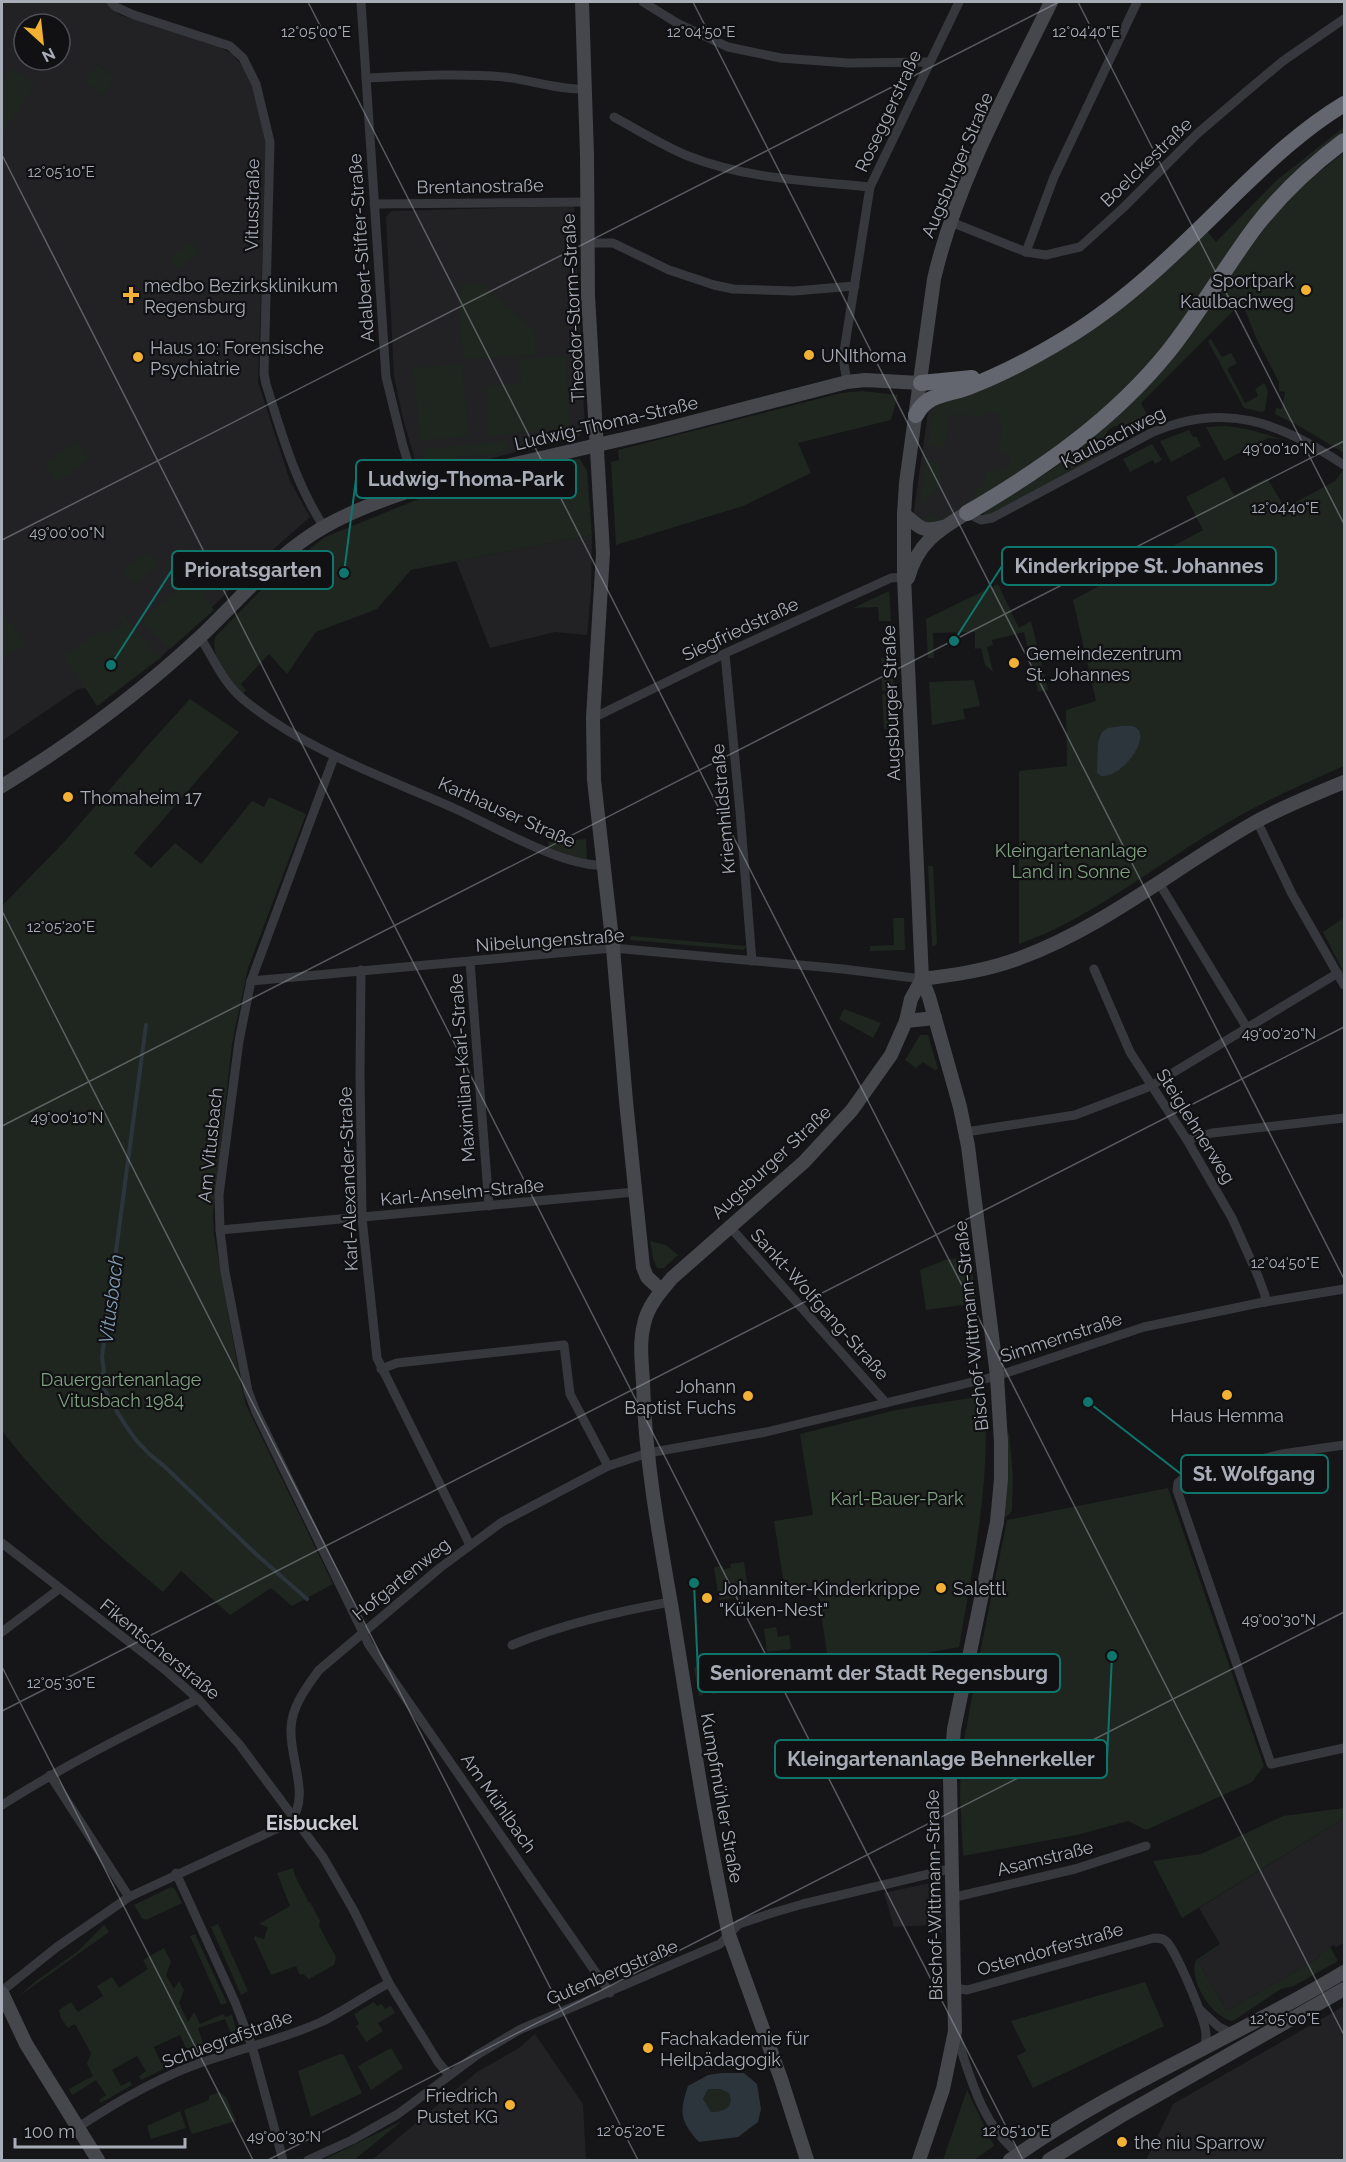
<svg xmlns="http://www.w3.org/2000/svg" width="1346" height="2162" viewBox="0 0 1346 2162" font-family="Raleway,sans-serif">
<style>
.built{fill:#222225;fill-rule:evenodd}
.green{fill:#1e261f}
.water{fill:#2c353c;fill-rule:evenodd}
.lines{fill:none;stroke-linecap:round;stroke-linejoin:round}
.stream{stroke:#2c353c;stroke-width:4}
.street{stroke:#37383d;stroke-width:9}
.secondary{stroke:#45474d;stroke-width:14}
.highway{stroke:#63666e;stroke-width:16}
.ticks{fill:none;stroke:#a8adb8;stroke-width:1.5;stroke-opacity:0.45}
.poi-dot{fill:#f2b134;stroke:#111113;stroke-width:2}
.labels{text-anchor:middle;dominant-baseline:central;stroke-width:4.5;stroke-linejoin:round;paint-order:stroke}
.street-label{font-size:18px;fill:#a8adb8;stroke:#111113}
.poi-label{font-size:18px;fill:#a8adb8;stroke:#111113;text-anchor:start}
.park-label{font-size:18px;fill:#7fa381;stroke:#111113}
.water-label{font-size:20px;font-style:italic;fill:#7f9bb3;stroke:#111113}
.neighbourhood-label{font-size:20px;font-weight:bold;fill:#c9ccd4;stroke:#111113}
.ticks-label{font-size:15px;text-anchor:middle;fill:#a8adb8;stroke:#111113;stroke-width:4.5;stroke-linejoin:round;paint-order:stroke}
.leader{fill:none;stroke:#0f766e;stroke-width:2}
.callout-dot{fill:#0f766e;stroke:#111113;stroke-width:2}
.callout{fill:#111113;stroke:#0f766e;stroke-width:2}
.callout-label{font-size:20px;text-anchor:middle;font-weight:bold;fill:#a8adb8}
</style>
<rect width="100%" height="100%" fill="#161618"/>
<g class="built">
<path d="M2,2H106L120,15L219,47L232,54L244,68L252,85L266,144L258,382L290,481L310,517L251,569L160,658L97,706L86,688L78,689L2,741ZM24,24H60V60H24Z"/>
<polygon points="574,206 585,429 579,436 426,475 420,471 416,463 403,419 394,376 386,217 392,211"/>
<polygon points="929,406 1017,411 1016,478 933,525 913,517"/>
<polygon points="592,535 591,592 587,635 555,632 490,648 456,561"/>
<polygon points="1344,1818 1344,1943 1336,1947 1334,1945 1319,1954 1320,1957 1227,2011 1198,1961 1219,1948 1220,1944 1199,1908"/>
<polygon points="935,1882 938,1883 941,1888 942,1933 932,1925 894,1927 884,1893"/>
<polygon points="1344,2006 1344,2160 1146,2160 1173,2104"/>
<polygon points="535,2034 583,2104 586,2160 372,2160 477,2072 519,2048"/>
</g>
<g class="green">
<polygon points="97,64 115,78 103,95 85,81"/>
<polygon points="13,68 35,86 2,133 2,83"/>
<polygon points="1344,127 1344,132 1307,160 1280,186 1168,340 1136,379 1101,415 979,501 936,524 920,521 933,513 938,520 976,499 973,489 984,487 986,470 997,471 998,468 1008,469 1010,455 999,453 1002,420 997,419 997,414 982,412 981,417 955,414 949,417 944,448 928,446 933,412 937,401 990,384 1208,232 1216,242 1277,180"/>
<path d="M1344,152V453L1299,426L1275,414L1276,408L1282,409L1285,392L1279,391V382L1256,338L1242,302L1141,403L1151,422L1135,430C1124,425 1111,422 1105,436C1103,443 1105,449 1101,455L988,516H984L983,513L1054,468L1110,423L1275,215L1302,186Z"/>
<polygon points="191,241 200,252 178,269 170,258"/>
<polygon points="482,283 535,332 536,355 463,359 459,284"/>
<polygon points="1211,339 1222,357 1231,353 1237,363 1227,369 1245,403 1258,396 1255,389 1264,383 1268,391 1265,410 1262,412 1244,408 1208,341"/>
<polygon points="566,356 570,428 488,436 486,386 521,383 520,359"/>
<polygon points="462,364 468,436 420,441 413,368"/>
<polygon points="862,391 898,395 891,420 798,443 811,473 743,506 616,545 611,462 619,460 618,450 841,393"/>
<polygon points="1226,426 1247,429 1281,439 1268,438 1224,461 1206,427"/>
<polygon points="1189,430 1193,437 1196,436 1201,446 1171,462 1160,441"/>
<polygon points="75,441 89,458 58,483 44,466"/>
<polygon points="507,441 508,452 456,457 456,466 426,469 424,449"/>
<polygon points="1152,444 1162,460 1155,464 1153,460 1130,472 1123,459"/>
<path d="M577,459H580L587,471L592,535L411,570L377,609L316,632L287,674L269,654L241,684L246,690L242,694C230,683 208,654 216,636L276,575L325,537L436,492L443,494Z"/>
<polygon points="926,461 937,463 941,471 938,488 920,505"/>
<path d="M1342,471L1344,473V766C1305,783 1266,800 1229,822C1159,862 1095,917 1019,944V771L1067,766L1066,710L1096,701L1073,600L1203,530L1186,497L1224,477L1234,495L1267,478L1285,508L1335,481Z"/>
<polygon points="147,552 158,565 134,584 123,571"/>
<polygon points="189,581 195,584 214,610 170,649 143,622 144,618"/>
<polygon points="998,584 1019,628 1031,621 1048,690 1038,692 1024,632 992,640 993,645 987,647 993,672 985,665 981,648 975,649 975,632 933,633 934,658 928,658 926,619"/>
<polygon points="889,591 891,621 879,621 878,607 853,608"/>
<polygon points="2,610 26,643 2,659"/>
<polygon points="123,615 160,658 97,706 64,656 100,631 103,634 113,631 123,623 120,617"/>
<polygon points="892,657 894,690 882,691 881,658"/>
<polygon points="974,680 980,706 963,709 965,719 932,725 929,682"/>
<polygon points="894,693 895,728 884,729 882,694"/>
<path d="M190,699L239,732L134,853L151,868L175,843L201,864L252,801L264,807L269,797L306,814L248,968L232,1044L213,1214L214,1234L242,1390L246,1405L333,1584L292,1606L271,1588L230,1615L181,1571L163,1592C104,1544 49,1491 2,1431V906L65,841L150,743Z"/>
<polygon points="586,839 587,861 549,848 548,842"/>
<polygon points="928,866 933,866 937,943 935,946 932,946"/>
<polygon points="893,918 904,918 905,950 870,951 870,946 894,945"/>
<polygon points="1344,918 1344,973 1323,932"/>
<polygon points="631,936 746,946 744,950 630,940"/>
<polygon points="844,1009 881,1023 873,1038 839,1019"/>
<polygon points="920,1035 928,1035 938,1069 935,1070 923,1062 916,1068 905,1060"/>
<polygon points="650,1241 666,1245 678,1255 664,1268 657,1268 653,1258"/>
<polygon points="970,1257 977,1303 926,1310 920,1270 945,1260"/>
<path d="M976,1397L982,1398L985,1403C990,1486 973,1566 959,1647L837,1669L804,1685L801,1677L820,1674L836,1664L834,1657L822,1667V1662L828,1660L818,1592L824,1591V1585L785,1591L774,1521L813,1515L800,1434L896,1410Z"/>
<polygon points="1007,1433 1009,1433 1013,1475 1012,1510 1010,1514 1003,1518"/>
<polygon points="1168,1488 1264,1766 1252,1782 1146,1830 1128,1821 1077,1835 963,1856 960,1795 961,1757 982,1643 1007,1520"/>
<polygon points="744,1562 749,1596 719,1600 714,1567 723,1566 724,1569 731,1568 730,1564"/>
<polygon points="776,1627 778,1637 789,1635 791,1649 767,1652 764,1629"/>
<polygon points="711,1656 713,1669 719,1669 722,1684 717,1685 719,1693 712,1694 711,1686 702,1688 703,1695 699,1696 694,1668"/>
<polygon points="1344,1808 1344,1818 1182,1918 1153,1861 1201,1854 1283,1816"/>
<polygon points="293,1868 296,1878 309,1903 310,1902 320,1921 319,1926 336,1957 334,1965 309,1979 303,1974 300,1975 296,1966 271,1975 254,1938 255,1936 264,1939 268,1927 259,1924 290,1906 277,1873"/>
<polygon points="171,1887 175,1889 182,1903 146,1920 142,1918 134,1905"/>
<polygon points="218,1924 248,1991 241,1995 211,1927"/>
<polygon points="104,1925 109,1932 18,1997 36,1981 77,1952"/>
<polygon points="195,1934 227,2003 221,2005 190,1936"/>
<path d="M1220,1944L1219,1948L1198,1961L1227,2011L1320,1957L1319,1954L1330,1947L1338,1961L1294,1986L1281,1989L1233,2021C1212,2018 1188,1980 1196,1960Z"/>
<polygon points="164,1948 171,1962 166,1975 174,1989 179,1981 184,1990 179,2003 188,2022 194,2012 200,2024 223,2014 225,2017 232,2015 239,2040 225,2045 223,2039 232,2036 225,2019 198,2028 204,2046 215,2042 217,2047 181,2061 179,2056 188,2052 180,2035 154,2047 161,2063 172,2059 174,2064 141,2080 139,2076 146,2071 137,2056 112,2070 121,2086 130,2081 132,2085 101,2103 99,2100 106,2095 96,2080 72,2095 69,2089 93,2076 87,2064 91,2053 75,2024 68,2028 61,2018 59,2010 71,2002 78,2012 103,1996 97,1986 112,1977 119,1988 148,1969 143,1960"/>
<polygon points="1145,1982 1164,2026 1033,2088 1017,2056 1026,2051 1011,2021"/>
<polygon points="374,2002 377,2006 382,2004 385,2009 391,2006 395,2013 378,2023 383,2031 366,2042 356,2026 359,2024 354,2014"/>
<polygon points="391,2048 403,2068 371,2090 358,2066"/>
<polygon points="340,2054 344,2055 362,2093 311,2117 298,2071"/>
<path d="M708,2089H720L729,2093C735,2108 724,2112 711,2112L703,2099Z"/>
<polygon points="967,2090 994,2146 974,2160 943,2160"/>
<polygon points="219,2092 226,2097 236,2121 192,2134 190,2130 184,2110 209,2100 209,2096"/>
<polygon points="180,2111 186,2128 151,2139 147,2126"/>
<polygon points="402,2121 354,2160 323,2160"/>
</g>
<g class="water">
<path d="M1121,726C1125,726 1131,725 1135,727C1153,737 1121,779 1101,776L1097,773L1098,742L1102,732L1108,728Z"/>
<path d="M722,2073H744L757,2084L761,2109L758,2122L738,2137L699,2142C680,2121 679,2112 688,2086L708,2075ZM708,2089H720L729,2093C735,2108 723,2112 711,2112L703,2099Z"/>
</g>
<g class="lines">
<path class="stream" d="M146,1025L102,1357L104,1371L100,1378L101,1383C118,1414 133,1444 163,1465L257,1555L307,1599"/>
<g class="street">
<path d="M111,2L116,7L134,15L230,46L243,58L256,84L270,142L264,374L266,384C282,434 295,483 324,527"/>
<polyline points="361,2 386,377 403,446 416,488"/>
<polyline points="643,2 677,23 728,47 781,58 848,63 929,62"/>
<path d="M366,78C412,76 458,73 504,77C531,80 558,90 585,89"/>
<path d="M614,117C638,130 663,146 688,156C746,179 809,181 870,187"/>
<polyline points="374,204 587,202"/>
<polyline points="951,222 1026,252 1046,255 1080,247 1123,208 1198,133 1246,92 1283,61 1344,19"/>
<polyline points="587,243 613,243 669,270 714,285 733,289 794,291 855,286"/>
<polyline points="1026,252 1054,177 1137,2"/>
<polyline points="847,382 843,358 870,187 959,2"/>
<path d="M967,513L981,520L992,518L1151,433C1225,400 1280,423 1344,465"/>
<path d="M200,637C214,659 223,683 244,700C308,752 385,777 458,810C494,827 565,867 602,865"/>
<polyline points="725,654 740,812 752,961"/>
<polyline points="593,718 728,652 891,578 904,577"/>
<polyline points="334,757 251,981 239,1041 219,1195 220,1230 225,1272 248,1391 256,1412 369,1645 610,1993"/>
<polyline points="1257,821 1292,894 1344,985"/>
<polyline points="1159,883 1247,1028"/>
<polyline points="470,962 489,1206"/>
<polyline points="1094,969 1130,1052 1187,1140 1232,1218 1258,1276 1265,1295 1265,1302"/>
<polyline points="361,970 360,1075 362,1218 377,1358 470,1545"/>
<polyline points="251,981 613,948 843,969 922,979"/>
<polyline points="966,1132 1075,1115 1151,1086 1338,973"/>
<polyline points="1187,1140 1212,1133 1344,1118"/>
<polyline points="730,1227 886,1403"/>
<polyline points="220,1230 635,1192"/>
<polyline points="381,1369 397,1363 564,1345 570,1394 608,1466"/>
<polyline points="1344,1445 1282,1454 1185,1477 1178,1483 1177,1490 1271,1764 1344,1748"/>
<polyline points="2,1543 164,1669 198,1699 239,1744 323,1857 354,1911 389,1983 438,2062 449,2075"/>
<polyline points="2,1632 59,1589"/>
<path d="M512,1645C563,1624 616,1612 670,1602"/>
<polyline points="50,1775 129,1897"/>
<path d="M2,1805C65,1765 131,1732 198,1699"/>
<polyline points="176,1873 235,2002 252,2046 283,2160"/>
<polyline points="951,1898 1075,1869 1146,1846"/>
<path d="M954,1988L967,1990L1154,1938C1159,1938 1163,1938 1167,1942C1177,1954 1206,2020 1206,2035C1206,2039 1205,2045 1204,2049"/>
<path d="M2,1991L57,1947L129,1897L289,1823C312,1798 289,1759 291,1728C292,1706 306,1688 319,1670L441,1567L502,1522L608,1466L648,1453L766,1432L997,1376L1144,1327L1259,1303L1344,1289"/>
<polyline points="1199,2009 1219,2027 1233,2034"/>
<path d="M956,2034C970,2076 982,2126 1019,2154"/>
<path d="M77,2128C116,2102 159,2077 203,2062C243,2048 283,2039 321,2022C344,2011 366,1995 389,1983"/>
<polyline points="308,2160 352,2140 398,2114 477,2055 519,2030 720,1944 739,1924 772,1913 803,1904 950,1869"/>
</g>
<g class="secondary">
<polyline points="582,2 587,155 588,296 603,553 593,718 594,780 613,948 626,1101 643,1267 647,1277 661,1290"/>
<path d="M904,514C919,527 922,533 943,527"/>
<path d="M908,578C917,544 938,530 967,513"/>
<path d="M2,786C72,743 141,692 201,636C237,602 270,562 311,535C350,509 406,491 450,479L658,431L847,382L865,380L921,383"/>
<path d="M922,979C955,975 988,970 1020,958C1105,927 1178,865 1257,821C1285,806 1315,794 1344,782"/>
<polyline points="906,1021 935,1018"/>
<polyline points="2,1993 26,2044 98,2160"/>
<path d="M807,2160L781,2079L729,1935C705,1825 689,1714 671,1604C658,1530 645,1457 643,1383C642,1364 639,1343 644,1324C647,1307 661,1291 672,1278L804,1162L852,1110L891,1055L906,1021L911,999L922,979L904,577V514L906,483L934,279C956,184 1008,90 1051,2"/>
<polyline points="919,2160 943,2089 955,2031 950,1778 954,1729 997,1522 1001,1479 1001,1442 997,1376 968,1146 960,1107 929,997 922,979"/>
<path d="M1010,2160C1114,2086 1235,2038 1344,1972"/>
<polyline points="1049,2160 1121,2116 1344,1989"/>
</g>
<g class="highway">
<polyline points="921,383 972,378"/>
<path d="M916,415C919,409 922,405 928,401C940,393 958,392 971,386C1005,373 1038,355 1069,336C1131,298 1183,245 1235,194C1269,161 1304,128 1344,104"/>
<path d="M967,513C1041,470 1113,420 1168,352C1200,312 1225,267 1256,226C1281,194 1312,165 1344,141"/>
</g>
</g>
<path class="ticks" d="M308,2L1344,2035M693,2L1344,1279M1078,2L1344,524M2,155L1023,2160M2,540L1059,2M2,911L638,2160M2,1126L1344,441M2,1667L253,2160M2,1711L1344,1027M268,2160L1344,1612"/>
<g class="poi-dot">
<circle cx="1306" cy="290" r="6"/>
<path d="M128 286h6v6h6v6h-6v6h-6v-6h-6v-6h6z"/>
<circle cx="809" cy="355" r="6"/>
<circle cx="138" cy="357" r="6"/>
<circle cx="1014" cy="663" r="6"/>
<circle cx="68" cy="797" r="6"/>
<circle cx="1227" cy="1395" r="6"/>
<circle cx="748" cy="1396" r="6"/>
<circle cx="941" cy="1588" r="6"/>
<circle cx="707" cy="1598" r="6"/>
<circle cx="648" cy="2048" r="6"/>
<circle cx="510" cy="2105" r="6"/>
<circle cx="1122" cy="2142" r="6"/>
</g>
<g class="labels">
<g class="street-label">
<text transform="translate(888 111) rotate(-65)">Roseggerstraße</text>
<text transform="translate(1146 162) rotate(-44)">Boelckestraße</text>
<text transform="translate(957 165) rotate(-67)">Augsburger Straße</text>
<text transform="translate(480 186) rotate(-1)">Brentanostraße</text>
<text transform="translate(252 205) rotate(-89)">Vitusstraße</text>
<text transform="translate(361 248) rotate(-94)">Adalbert-Stifter-Straße</text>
<text transform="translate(573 308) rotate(-93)">Theodor-Storm-Straße</text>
<text transform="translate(606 423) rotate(-13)">Ludwig-Thoma-Straße</text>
<text transform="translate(1113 437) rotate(-27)">Kaulbachweg</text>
<text transform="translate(740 629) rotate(-25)">Siegfriedstraße</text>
<text transform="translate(891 703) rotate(-92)">Augsburger Straße</text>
<text transform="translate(723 809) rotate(-95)">Kriemhildstraße</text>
<text transform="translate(507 812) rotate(24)">Karthauser Straße</text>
<text transform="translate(550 940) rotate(-4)">Nibelungenstraße</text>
<text transform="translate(462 1068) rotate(-94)">Maximilian-Karl-Straße</text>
<text transform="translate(1196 1126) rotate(58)">Steiglehnerweg</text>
<text transform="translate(210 1145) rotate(-84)">Am Vitusbach</text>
<text transform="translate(771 1162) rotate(-43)">Augsburger Straße</text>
<text transform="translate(348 1179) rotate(-92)">Karl-Alexander-Straße</text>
<text transform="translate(462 1192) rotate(-5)">Karl-Anselm-Straße</text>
<text transform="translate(820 1304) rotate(48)">Sankt-Wolfgang-Straße</text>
<text transform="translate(971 1326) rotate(-96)">Bischof-Wittmann-Straße</text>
<text transform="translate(1061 1337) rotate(-18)">Simmernstraße</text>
<text transform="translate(401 1579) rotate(-39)">Hofgartenweg</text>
<text transform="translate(160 1649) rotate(39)">Fikentscherstraße</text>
<text transform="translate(722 1798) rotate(80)">Kumpfmühler Straße</text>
<text transform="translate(499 1803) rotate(55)">Am Mühlbach</text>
<text transform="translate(1045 1858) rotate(-14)">Asamstraße</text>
<text transform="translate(934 1895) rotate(-91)">Bischof-Wittmann-Straße</text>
<text transform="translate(1050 1949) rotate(-16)">Ostendorferstraße</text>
<text transform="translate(612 1972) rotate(-23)">Gutenbergstraße</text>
<text transform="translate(227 2039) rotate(-20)">Schuegrafstraße</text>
</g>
<g class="poi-label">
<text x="1294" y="280" text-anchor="end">Sportpark<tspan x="1294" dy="21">Kaulbachweg</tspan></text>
<text x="144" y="285">medbo Bezirksklinikum<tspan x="144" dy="21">Regensburg</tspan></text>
<text x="150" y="347">Haus 10: Forensische<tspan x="150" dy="21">Psychiatrie</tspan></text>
<text x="821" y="355">UNIthoma</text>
<text x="1026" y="653">Gemeindezentrum<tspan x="1026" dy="21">St. Johannes</tspan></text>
<text x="80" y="797">Thomaheim 17</text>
<text x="736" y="1386" text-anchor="end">Johann<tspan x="736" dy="21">Baptist Fuchs</tspan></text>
<text x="1227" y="1415" text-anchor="middle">Haus Hemma</text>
<text x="719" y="1588">Johanniter-Kinderkrippe<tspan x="719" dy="21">"Küken-Nest"</tspan></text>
<text x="953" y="1588">Salettl</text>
<text x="660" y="2038">Fachakademie für<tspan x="660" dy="21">Heilpädagogik</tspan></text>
<text x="498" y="2095" text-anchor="end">Friedrich<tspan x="498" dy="21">Pustet KG</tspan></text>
<text x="1134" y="2142">the niu Sparrow</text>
</g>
<g class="park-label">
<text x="1071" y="850">Kleingartenanlage<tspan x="1071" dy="21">Land in Sonne</tspan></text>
<text x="121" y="1379">Dauergartenanlage<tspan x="121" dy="21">Vitusbach 1984</tspan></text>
<text x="897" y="1498">Karl-Bauer-Park</text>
</g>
<g class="water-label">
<text transform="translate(111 1299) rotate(-83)">Vitusbach</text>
</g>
<g class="neighbourhood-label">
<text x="312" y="1823">Eisbuckel</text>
</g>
</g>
<g class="ticks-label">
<text x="316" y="37">12°05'00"E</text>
<text x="701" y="37">12°04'50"E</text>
<text x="1086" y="37">12°04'40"E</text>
<text x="61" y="177">12°05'10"E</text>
<text x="1279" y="454">49°00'10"N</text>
<text x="1285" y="513">12°04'40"E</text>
<text x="67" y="538">49°00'00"N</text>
<text x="61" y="932">12°05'20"E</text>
<text x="1279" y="1039">49°00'20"N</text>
<text x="67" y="1123">49°00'10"N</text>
<text x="1285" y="1268">12°04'50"E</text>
<text x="1279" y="1625">49°00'30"N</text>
<text x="61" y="1688">12°05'30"E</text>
<text x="1285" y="2024">12°05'00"E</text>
<text x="631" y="2136">12°05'20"E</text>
<text x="1016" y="2136">12°05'10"E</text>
<text x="284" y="2142">49°00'30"N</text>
</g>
<path class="leader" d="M344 573L356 479M954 641L1002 566M111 665L172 570M1088 1402L1181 1474M694 1583L698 1673M1112 1656L1107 1759"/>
<g class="callout-dot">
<circle cx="344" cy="573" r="6"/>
<circle cx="954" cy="641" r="6"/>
<circle cx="111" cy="665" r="6"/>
<circle cx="1088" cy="1402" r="6"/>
<circle cx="694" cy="1583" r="6"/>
<circle cx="1112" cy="1656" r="6"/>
</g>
<g class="callout">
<rect x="356" y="460" width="220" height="38" rx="6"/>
<rect x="1002" y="547" width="274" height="38" rx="6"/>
<rect x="172" y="551" width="161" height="38" rx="6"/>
<rect x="1181" y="1455" width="147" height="38" rx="6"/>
<rect x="698" y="1654" width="362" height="38" rx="6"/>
<rect x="775" y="1740" width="332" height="38" rx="6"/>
</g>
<g class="callout-label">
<text x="466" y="486">Ludwig-Thoma-Park</text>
<text x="1139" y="573">Kinderkrippe St. Johannes</text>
<text x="253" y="577">Prioratsgarten</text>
<text x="1254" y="1481">St. Wolfgang</text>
<text x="879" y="1680">Seniorenamt der Stadt Regensburg</text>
<text x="941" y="1766">Kleingartenanlage Behnerkeller</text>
</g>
<rect width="1346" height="2162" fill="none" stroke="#a8adb8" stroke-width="6"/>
<g transform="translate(42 42) rotate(153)"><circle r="28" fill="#111113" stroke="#4d4f55" stroke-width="1.5"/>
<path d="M0-4.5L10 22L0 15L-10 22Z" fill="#f2b134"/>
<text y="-9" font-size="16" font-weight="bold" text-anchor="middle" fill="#a8adb8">N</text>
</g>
<path d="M15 2138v9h170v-9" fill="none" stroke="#a8adb8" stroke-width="3"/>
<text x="24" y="2138" font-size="18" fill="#a8adb8" stroke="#111113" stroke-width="4.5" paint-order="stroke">100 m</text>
</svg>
